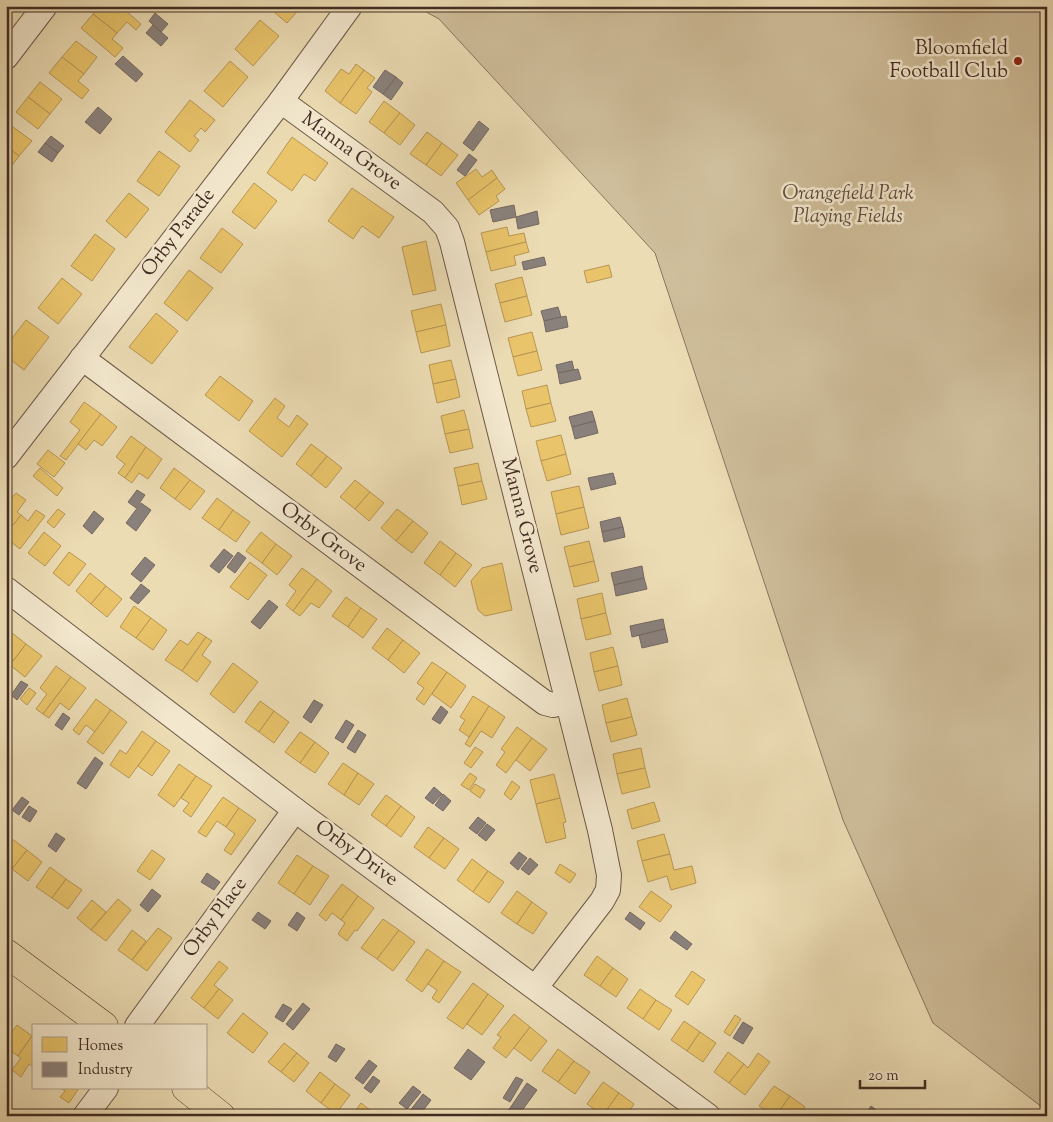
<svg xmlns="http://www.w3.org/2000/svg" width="1053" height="1122" viewBox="0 0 1053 1122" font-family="'Sorts Mill Goudy',serif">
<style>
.green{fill:#cfbe9b;stroke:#88755f}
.homes{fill:#e9c46a;stroke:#b79655}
.industry{fill:#8a817c;stroke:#746861}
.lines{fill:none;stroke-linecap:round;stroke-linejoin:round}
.minor-casing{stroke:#6c5847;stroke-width:26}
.major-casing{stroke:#412c23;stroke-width:29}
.minor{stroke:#f3e8ce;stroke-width:24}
.major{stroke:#ecdcb4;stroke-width:28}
.poi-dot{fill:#8f2418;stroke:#f3e8ce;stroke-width:2}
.labels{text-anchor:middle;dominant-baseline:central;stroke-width:5;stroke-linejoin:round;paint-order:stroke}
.poi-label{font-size:20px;fill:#412c23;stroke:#f3e8ce;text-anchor:end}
.street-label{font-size:20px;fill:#412c23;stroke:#f3e8ce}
.park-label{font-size:20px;font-style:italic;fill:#5d493b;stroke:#f3e8ce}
</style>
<rect width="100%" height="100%" fill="#ecdcb4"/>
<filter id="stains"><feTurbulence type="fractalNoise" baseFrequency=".004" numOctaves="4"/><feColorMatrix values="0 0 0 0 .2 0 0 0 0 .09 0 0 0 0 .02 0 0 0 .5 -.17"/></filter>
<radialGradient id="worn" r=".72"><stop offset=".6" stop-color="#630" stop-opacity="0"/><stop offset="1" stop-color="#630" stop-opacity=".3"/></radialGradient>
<polygon class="green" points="415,6 1047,6 1047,1111 933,1023 843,820 655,253 439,19"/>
<g class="homes">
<polygon points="100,6 120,6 141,24 136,30 127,22 117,33 93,14"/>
<polygon points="267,6 302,6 287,23"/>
<polygon points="93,14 117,33 112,39 123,48 115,57 81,28"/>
<polygon points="260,20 279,36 253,66 235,49"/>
<polygon points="76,41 97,57 84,74 62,57"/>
<polygon points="62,57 84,74 78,81 89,90 82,99 49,73"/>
<polygon points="230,61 248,77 223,107 204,91"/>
<polygon points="356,64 364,70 340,103 325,91 341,69 349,74"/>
<polygon points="364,70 375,78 367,88 372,92 356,114 340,103"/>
<polygon points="40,82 62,99 50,114 28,97"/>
<polygon points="28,97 50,114 38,129 16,112"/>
<polygon points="190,100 215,120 205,132 201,128 194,136 199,140 190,152 165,132"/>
<polygon points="384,101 400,113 384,133 369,122"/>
<polygon points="400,113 415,125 400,145 384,133"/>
<polygon points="9,124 32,141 19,156 6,146 6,128"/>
<polygon points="427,132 442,143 426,165 410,154"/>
<polygon points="292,137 328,163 315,181 304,174 292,191 267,173"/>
<polygon points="442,143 458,155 441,176 426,165"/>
<polygon points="6,146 19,156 7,172 6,172"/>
<polygon points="159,151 180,166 159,196 137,181"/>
<polygon points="476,169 482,177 492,170 497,178 468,200 456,183"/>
<polygon points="497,178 505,189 496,196 499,201 479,215 468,200"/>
<polygon points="254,183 277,201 255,229 232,212"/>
<polygon points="352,188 394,217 379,238 362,226 353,239 328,221"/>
<polygon points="129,193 149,209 126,238 106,221"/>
<polygon points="507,227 509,236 524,233 526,242 486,252 481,233"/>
<polygon points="222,228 243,244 221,273 200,258"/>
<polygon points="95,234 115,249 92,281 71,266"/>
<polygon points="426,241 436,290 413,295 402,247"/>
<polygon points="526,242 529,252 514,256 516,265 491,271 486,252"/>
<polygon points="609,265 612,277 587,283 584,271"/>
<polygon points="189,270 213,288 187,321 164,303"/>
<polygon points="522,277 527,296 500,303 495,284"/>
<polygon points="62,278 82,294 58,324 38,308"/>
<polygon points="527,296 532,315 505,322 500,303"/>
<polygon points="441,304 446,325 416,332 411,311"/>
<polygon points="156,313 178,331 152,364 129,347"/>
<polygon points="26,320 49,337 24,370 6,356 6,346"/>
<polygon points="446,325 450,346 421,353 416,332"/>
<polygon points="532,332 537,351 513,357 508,338"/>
<polygon points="537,351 542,370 518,376 513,357"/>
<polygon points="451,360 456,379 433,384 429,365"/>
<polygon points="220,376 253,401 239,421 205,395"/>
<polygon points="456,379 460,397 437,403 433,384"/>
<polygon points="547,385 551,403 526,409 522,391"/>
<polygon points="275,398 285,406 277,418 289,427 297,415 308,424 282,457 249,431"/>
<polygon points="84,402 101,414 66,460 60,456 80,430 70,422"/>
<polygon points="551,403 556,421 531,427 526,409"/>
<polygon points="464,410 469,429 445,434 441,416"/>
<polygon points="101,414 117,427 102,446 94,440 86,450 78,444"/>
<polygon points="469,429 473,448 450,453 445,434"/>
<polygon points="561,435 566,454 541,461 536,441"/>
<polygon points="131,436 146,447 125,478 118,473 125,464 116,457"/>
<polygon points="311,444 327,456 311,476 296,464"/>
<polygon points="146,447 162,459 148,479 139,473 132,483 125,478"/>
<polygon points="48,450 65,463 54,477 37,464"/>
<polygon points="566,454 571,474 547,481 541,461"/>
<polygon points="327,456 342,468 326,488 311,476"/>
<polygon points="478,463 482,481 458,486 454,468"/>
<polygon points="40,468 63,488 57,496 33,476"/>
<polygon points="174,468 190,480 175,499 160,488"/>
<polygon points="190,480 205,491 190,510 175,499"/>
<polygon points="355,480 370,492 355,509 340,497"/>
<polygon points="482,481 487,499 462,505 458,486"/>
<polygon points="579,486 584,507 556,514 551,492"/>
<polygon points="370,492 384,503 369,521 355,509"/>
<polygon points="16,493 26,500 17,512 21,515 6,534 6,504"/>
<polygon points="217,498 233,510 219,530 202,518"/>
<polygon points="584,507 589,528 561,535 556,514"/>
<polygon points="58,509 65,514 54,528 47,522"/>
<polygon points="397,509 413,521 396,541 381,528"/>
<polygon points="36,510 45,516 20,549 6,538 6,534 21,515 28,521"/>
<polygon points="233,510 250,522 236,542 219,530"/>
<polygon points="413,521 428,533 412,553 396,541"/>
<polygon points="44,532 61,546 45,566 28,553"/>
<polygon points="261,532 276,544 262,563 246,551"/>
<polygon points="440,541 456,553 440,575 424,563"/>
<polygon points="589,541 594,561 569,567 564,547"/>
<polygon points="276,544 292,556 277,575 262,563"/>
<polygon points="69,552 86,564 69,586 53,573"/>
<polygon points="456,553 472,565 455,587 440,575"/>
<polygon points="594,561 599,581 574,587 569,567"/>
<polygon points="250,562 267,575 248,600 230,587"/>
<polygon points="502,563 512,610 485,616 478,610 471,581 482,568"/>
<polygon points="302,568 317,579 293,611 286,605 296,591 289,585"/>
<polygon points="90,573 106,586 91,604 76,591"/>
<polygon points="317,579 332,591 319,608 311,603 300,616 293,611"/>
<polygon points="106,586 122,599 107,617 91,604"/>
<polygon points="602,593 606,613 581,619 577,599"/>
<polygon points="346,597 361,608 348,627 332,616"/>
<polygon points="134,606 151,618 136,638 120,627"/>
<polygon points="361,608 377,619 363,638 348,627"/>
<polygon points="606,613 611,634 586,640 581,619"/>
<polygon points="151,618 167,630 153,650 136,638"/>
<polygon points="387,628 403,640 388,660 372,648"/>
<polygon points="11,632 26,644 10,665 6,663 6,638"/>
<polygon points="198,632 206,637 182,671 165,660 180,640 188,645"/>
<polygon points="206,637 212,641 202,655 211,662 197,682 182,671"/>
<polygon points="403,640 420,653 404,673 388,660"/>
<polygon points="26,644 42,656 25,677 10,665"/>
<polygon points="613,647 618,666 594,672 590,653"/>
<polygon points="432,662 447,672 424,705 416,699 424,688 417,683"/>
<polygon points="233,663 258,682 234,713 210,694"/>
<polygon points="56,666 71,677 43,714 36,709 47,694 40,688"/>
<polygon points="618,666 622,685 599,691 594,672"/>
<polygon points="447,672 466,686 451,708 432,694"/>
<polygon points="71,677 86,688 69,710 60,703 49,718 43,714"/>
<polygon points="29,688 36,693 27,705 20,699"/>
<polygon points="473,696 489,706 469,737 459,730 465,720 460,717"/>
<polygon points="627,698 632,717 606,723 602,705"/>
<polygon points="96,699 111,710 95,732 86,725 79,735 73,730"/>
<polygon points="260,701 274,711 259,732 245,722"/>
<polygon points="489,706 505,717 492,738 481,731 470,747 465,744"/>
<polygon points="111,710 127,722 103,754 87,742"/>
<polygon points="274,711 289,722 274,743 259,732"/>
<polygon points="632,717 637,735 611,742 606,723"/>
<polygon points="517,727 532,738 506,773 496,765 505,752 501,749"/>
<polygon points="142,731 156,741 129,778 110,765 120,750 126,754"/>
<polygon points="300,732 315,742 300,763 285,752"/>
<polygon points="532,738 547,749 530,771 516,760"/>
<polygon points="156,741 170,751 152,776 138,766"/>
<polygon points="315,742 329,753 315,773 300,763"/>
<polygon points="475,747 483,752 471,768 464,763"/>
<polygon points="641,748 645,768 617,774 613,754"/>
<polygon points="343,763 358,773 344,795 328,784"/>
<polygon points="179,764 196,776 174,807 158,795"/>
<polygon points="645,768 650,787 622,794 617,774"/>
<polygon points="358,773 374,784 359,805 344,795"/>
<polygon points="470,773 477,778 469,790 461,785"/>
<polygon points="554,774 560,798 536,804 530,780"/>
<polygon points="196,776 212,786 191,817 183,811 189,803 181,798"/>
<polygon points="512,781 520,787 511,800 504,794"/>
<polygon points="475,784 485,790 480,798 470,791"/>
<polygon points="386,795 401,806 386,826 371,815"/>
<polygon points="223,797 239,808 226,827 217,821 206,837 198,832"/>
<polygon points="560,798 566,822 563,823 566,838 546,843 536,804"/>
<polygon points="654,802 660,821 632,829 627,810"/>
<polygon points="401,806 415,817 401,837 386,826"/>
<polygon points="239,808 256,820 231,855 224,850 235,834 226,827"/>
<polygon points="428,827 444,838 429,858 414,847"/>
<polygon points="664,834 670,854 642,861 637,841"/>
<polygon points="11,838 27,850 12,869 6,865 6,844"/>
<polygon points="444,838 459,849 445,869 429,858"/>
<polygon points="27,850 42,862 28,881 12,869"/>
<polygon points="152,850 165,859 150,880 137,871"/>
<polygon points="670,854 674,870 692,866 696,883 671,890 667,876 648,882 642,861"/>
<polygon points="297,855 313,866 294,894 278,883"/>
<polygon points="472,859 488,871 473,892 457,880"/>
<polygon points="560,864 576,874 570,883 555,873"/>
<polygon points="313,866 329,876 310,905 294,894"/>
<polygon points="50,867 66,879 52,898 36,887"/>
<polygon points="488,871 504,882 489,903 473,892"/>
<polygon points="66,879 82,890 68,909 52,898"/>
<polygon points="342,884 358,896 341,920 332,913 326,921 319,915"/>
<polygon points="517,891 532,902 517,924 501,913"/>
<polygon points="651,891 672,906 660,922 639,907"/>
<polygon points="358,896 374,908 357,931 355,930 347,941 338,934 345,923 341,920"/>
<polygon points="118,899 131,910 106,941 91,930"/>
<polygon points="92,900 106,912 91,930 77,918"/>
<polygon points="532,902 547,913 533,934 517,924"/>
<polygon points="383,919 399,930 377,959 361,948"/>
<polygon points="158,928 172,938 147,971 132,960"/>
<polygon points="132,930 146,941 132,960 118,950"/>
<polygon points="399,930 415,942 393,971 377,959"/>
<polygon points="427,949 444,961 422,992 406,980"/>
<polygon points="597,956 613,968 600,986 584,975"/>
<polygon points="219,961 228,968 214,985 219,989 204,1008 191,998"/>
<polygon points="444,961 461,972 439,1003 432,998 437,990 428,984"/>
<polygon points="613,968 628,979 616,997 600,986"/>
<polygon points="692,971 705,980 688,1005 675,996"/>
<polygon points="473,983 488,994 463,1029 447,1018"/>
<polygon points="219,989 233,1000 218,1019 204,1008"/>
<polygon points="640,989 656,1000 643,1019 627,1008"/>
<polygon points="488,994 504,1006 482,1035 467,1024"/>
<polygon points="656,1000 672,1010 659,1030 643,1019"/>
<polygon points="243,1013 268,1033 253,1053 227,1033"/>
<polygon points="514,1014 530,1027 506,1058 493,1048 501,1037 497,1035"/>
<polygon points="735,1015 741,1019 730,1036 724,1032"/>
<polygon points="684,1021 700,1032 687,1051 671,1040"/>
<polygon points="17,1025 32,1036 18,1056 6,1048 6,1040"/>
<polygon points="530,1027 547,1041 531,1061 514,1048"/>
<polygon points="700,1032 716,1043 703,1062 687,1051"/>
<polygon points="32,1036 34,1037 34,1067 29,1064 21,1077 12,1070 21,1058 18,1056"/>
<polygon points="284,1043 297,1053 281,1072 268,1062"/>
<polygon points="558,1049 574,1061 558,1082 542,1071"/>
<polygon points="728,1052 744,1064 729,1083 714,1072"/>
<polygon points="297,1053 309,1063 294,1082 281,1072"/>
<polygon points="758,1053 770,1062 745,1095 729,1083 744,1064 748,1068"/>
<polygon points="574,1061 590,1072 575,1094 558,1082"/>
<polygon points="320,1072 335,1084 321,1103 306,1091"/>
<polygon points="603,1082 619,1093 603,1115 587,1104"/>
<polygon points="335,1084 350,1095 336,1114 321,1103"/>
<polygon points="774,1086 790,1096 776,1116 759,1106"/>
<polygon points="61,1088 79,1088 69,1103 60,1097 65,1091"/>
<polygon points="619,1093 634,1104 626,1116 604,1116 603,1115"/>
<polygon points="790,1096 805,1107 799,1116 776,1116"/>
<polygon points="361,1103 376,1115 375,1116 352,1116"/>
</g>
<g class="industry">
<polygon points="155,13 168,24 161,32 149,21"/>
<polygon points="153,25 168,38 161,46 146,33"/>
<polygon points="123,56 143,74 136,82 115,64"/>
<polygon points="385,70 396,77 383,94 373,87"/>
<polygon points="396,77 403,83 391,100 383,94"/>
<polygon points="98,107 112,119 100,134 85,122"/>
<polygon points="479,121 489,129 473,151 463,143"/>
<polygon points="51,136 64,146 58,153 45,143"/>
<polygon points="45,143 58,153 52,162 38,152"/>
<polygon points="469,154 477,160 465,176 457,170"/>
<polygon points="514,205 516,217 493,222 490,210"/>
<polygon points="537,211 539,224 518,229 516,217"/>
<polygon points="544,257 546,265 524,270 522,262"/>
<polygon points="558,307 561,317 544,321 541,311"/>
<polygon points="566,316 568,327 546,332 544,321"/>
<polygon points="572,361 574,370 558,373 556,365"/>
<polygon points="578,369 581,379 560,384 558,373"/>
<polygon points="592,411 595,421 572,427 569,417"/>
<polygon points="595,421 598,433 575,439 572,427"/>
<polygon points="613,473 616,484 591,490 588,478"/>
<polygon points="137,490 145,495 136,508 128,502"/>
<polygon points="141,503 151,510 136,531 126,523"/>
<polygon points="94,511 104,519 92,534 83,526"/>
<polygon points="620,517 623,527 602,532 600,522"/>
<polygon points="623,527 625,537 604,542 602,532"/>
<polygon points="224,549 233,556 219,573 210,566"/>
<polygon points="238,552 246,558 235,573 227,567"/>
<polygon points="145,557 155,565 141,582 131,574"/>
<polygon points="642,566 644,578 614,585 611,573"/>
<polygon points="644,578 647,589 616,596 614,585"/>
<polygon points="141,584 150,591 138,604 130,598"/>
<polygon points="269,600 278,607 260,629 251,622"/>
<polygon points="663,619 665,629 632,637 630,626"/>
<polygon points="665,629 668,642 642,648 639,635"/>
<polygon points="21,681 28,685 17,700 11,695"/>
<polygon points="314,700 323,705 311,723 303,717"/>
<polygon points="441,706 448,712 440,724 432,719"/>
<polygon points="63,713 70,718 62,730 55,725"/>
<polygon points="346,720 354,725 343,743 335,738"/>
<polygon points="358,730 366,735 355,753 347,748"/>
<polygon points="95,757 103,763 86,789 77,783"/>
<polygon points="434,787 442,794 433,804 425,798"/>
<polygon points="443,794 451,801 443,811 435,805"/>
<polygon points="22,797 29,802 19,815 12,810"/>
<polygon points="29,806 37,811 30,822 22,817"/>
<polygon points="478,817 486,823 477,834 469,828"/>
<polygon points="487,824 495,830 486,841 478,835"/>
<polygon points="56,833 65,839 56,852 48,846"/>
<polygon points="519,852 527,858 518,870 510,863"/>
<polygon points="530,858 538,865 529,875 521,869"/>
<polygon points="207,873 220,882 214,890 201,882"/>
<polygon points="152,889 161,896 148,912 140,905"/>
<polygon points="258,912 271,921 265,929 252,920"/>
<polygon points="297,912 305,918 297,931 288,925"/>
<polygon points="630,912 645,923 640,930 625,919"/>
<polygon points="675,931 692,944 687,950 670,938"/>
<polygon points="303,1003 310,1009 293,1030 286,1024"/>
<polygon points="283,1004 292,1009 283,1022 275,1017"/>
<polygon points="743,1022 753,1028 743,1044 733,1038"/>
<polygon points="336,1044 345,1049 336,1062 328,1057"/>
<polygon points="468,1049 485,1062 471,1080 454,1068"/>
<polygon points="369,1060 377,1066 363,1084 355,1078"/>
<polygon points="373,1076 380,1081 371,1093 364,1088"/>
<polygon points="516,1077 523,1080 510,1102 503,1098"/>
<polygon points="527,1083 537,1090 518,1116 515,1116 508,1111"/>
<polygon points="413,1086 421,1092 407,1109 399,1103"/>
<polygon points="423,1094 431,1100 419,1116 414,1116 409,1112"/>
<polygon points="871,1106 879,1112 877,1116 864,1116"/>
</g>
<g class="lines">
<defs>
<g id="minor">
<polyline points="6,57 45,6"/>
<polyline points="281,101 433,212 447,228 452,242 600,830 609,875 608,890 602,901 536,987"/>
<polyline points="82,358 545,703 553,705 567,702"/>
<polyline points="6,457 281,101 350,6"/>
<polyline points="6,589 295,810 708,1116"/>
<polyline points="137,1026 295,810"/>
<polyline points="85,1116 106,1088"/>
</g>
<g id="major">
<polyline points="6,953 104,1026"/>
<polyline points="186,1088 221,1116"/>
</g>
</defs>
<use href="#minor" class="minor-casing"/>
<use href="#major" class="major-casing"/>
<use href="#minor" class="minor"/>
<use href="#major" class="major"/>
</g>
<circle class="poi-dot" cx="1018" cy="61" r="5"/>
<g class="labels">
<g class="poi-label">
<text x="1008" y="49">Bloomfield<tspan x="1008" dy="23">Football Club</tspan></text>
</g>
<g class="street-label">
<text transform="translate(351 152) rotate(36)">Manna Grove</text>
<text transform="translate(179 233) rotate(-52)">Orby Parade</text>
<text transform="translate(521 516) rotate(76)">Manna Grove</text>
<text transform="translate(323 538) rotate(37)">Orby Grove</text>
<text transform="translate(356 854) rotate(36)">Orby Drive</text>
<text transform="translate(216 918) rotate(-54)">Orby Place</text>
</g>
<g class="park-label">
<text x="848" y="194">Orangefield Park<tspan x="848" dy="23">Playing Fields</tspan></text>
</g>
</g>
<rect width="1053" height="1122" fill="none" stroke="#ecdcb4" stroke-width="25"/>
<rect x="8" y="8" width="1038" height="1107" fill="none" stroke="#412c23" stroke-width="2.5"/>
<rect x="12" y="12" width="1028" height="1097" fill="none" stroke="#412c23"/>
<rect x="32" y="1024" width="175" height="65" fill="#f3e8ce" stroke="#ac9d8a"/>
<rect x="42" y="1037" width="25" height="15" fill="#e9c46a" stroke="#ac9d8a"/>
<text x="78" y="1050" font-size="15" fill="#412c23">Homes</text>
<rect x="42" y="1062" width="25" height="15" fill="#8a817c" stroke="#ac9d8a"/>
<text x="78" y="1074" font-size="15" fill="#412c23">Industry</text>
<path d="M860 1080v8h65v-8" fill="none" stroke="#412c23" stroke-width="2.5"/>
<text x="868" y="1080" font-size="15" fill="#412c23" stroke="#f3e8ce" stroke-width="4" paint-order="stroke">20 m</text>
<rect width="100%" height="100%" filter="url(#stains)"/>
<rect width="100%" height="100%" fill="url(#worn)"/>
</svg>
